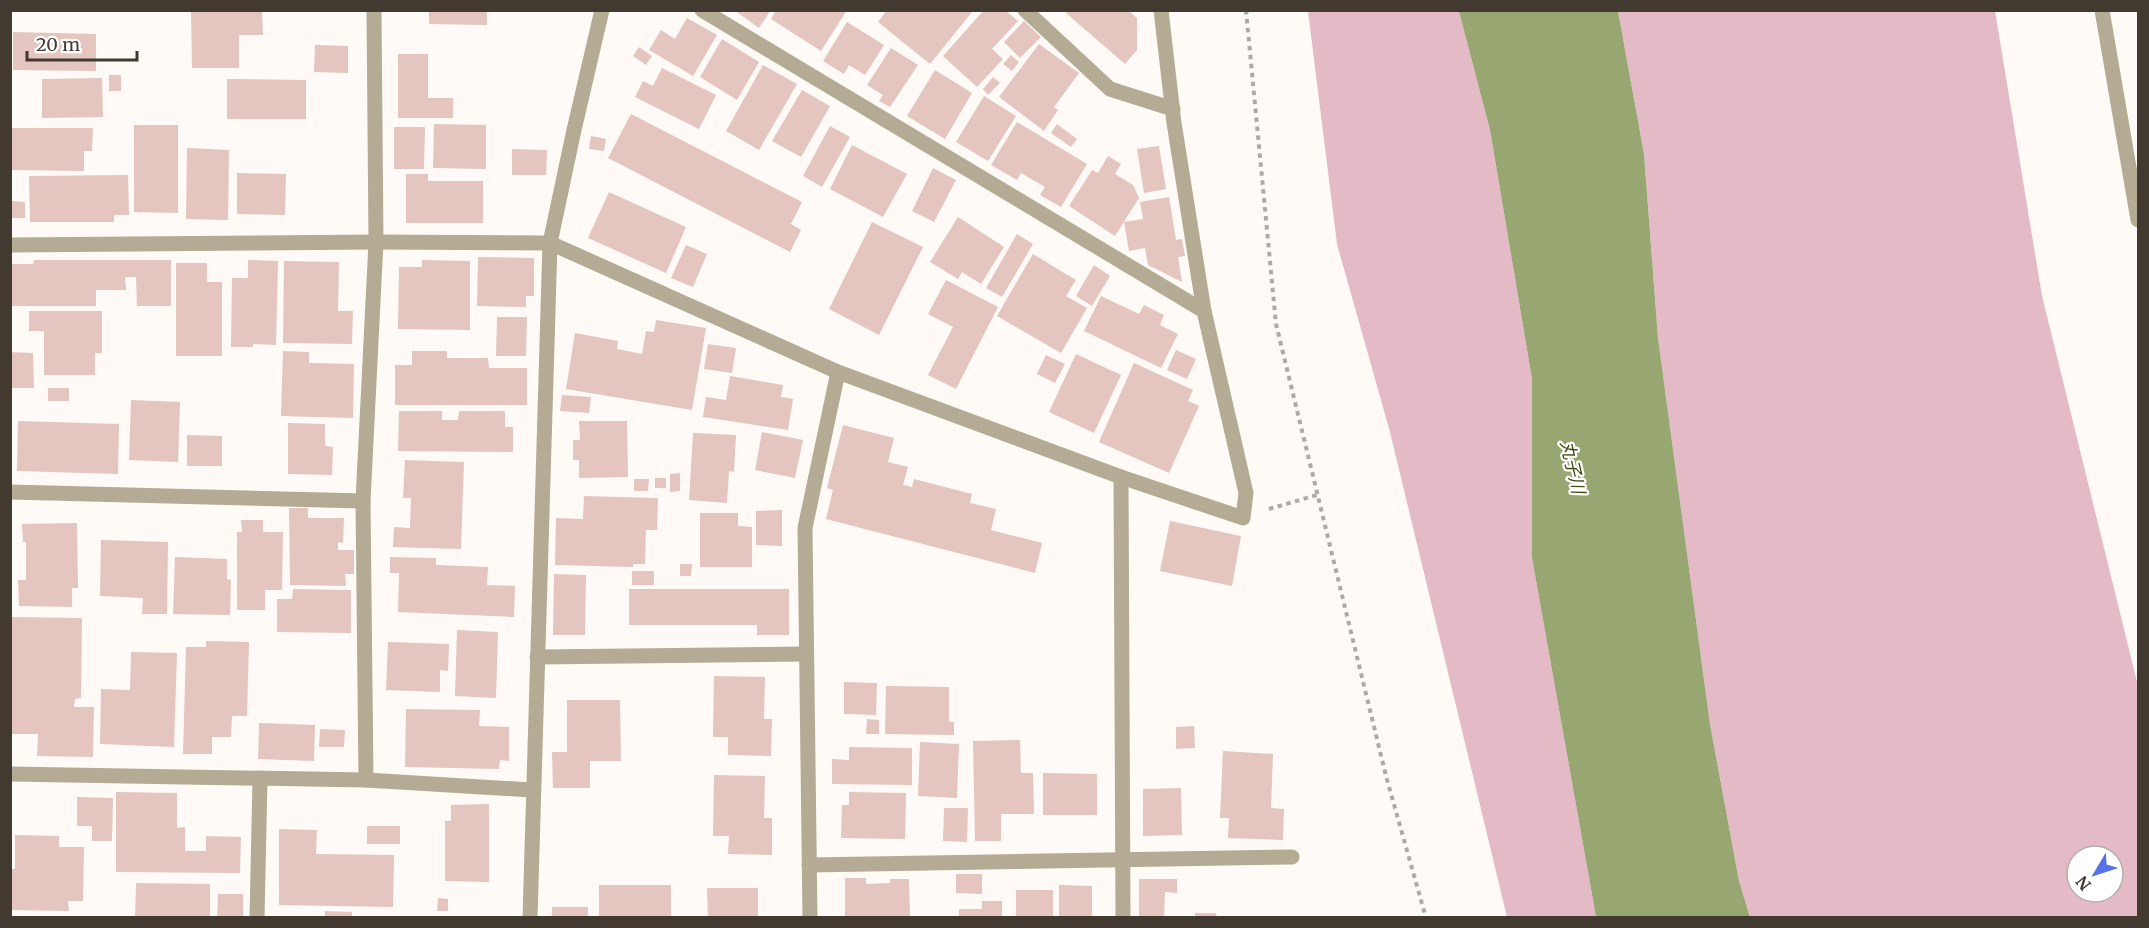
<svg xmlns="http://www.w3.org/2000/svg" width="2149" height="928" viewBox="0 0 2149 928" font-family="Merriweather,'Noto Sans JP',serif">
<style>
.green{fill:#e3bac5;fill-rule:evenodd}
.water{fill:#98a672}
.building{fill:#e4c5bf}
.lines{fill:none;stroke-linecap:round;stroke-linejoin:round}
.path{stroke:#b0a9a3;stroke-width:4;stroke-dasharray:4.5 4.5;stroke-linecap:butt}
.minor{stroke:#b4ab95;stroke-width:15}
.labels{text-anchor:middle;dominant-baseline:central;stroke-width:4.5;stroke-linejoin:round;paint-order:stroke}
.water-label{font-size:18px;font-style:italic;fill:#424d12;stroke:#fff}
</style>
<rect width="100%" height="100%" fill="#fffaf6"/>
<g class="green">
<polygon points="1459,10 1490,130 1532,379 1532,558 1596,917 1507,917 1390,432 1337,244 1308,11"/>
<path d="M1618,11H1995L2042,296L2138,686V917H1750L1739,881L1710,724L1658,338L1644,154ZM2077,856H2113V892H2077Z"/>
</g>
<polygon class="water" points="1459,11 1618,11 1644,154 1658,338 1710,724 1739,881 1750,917 1596,917 1532,558 1532,379 1490,130"/>
<g class="building">
<polygon points="191,10 262,10 263,35 239,35 239,68 192,68"/>
<polygon points="429,10 487,10 487,25 429,24"/>
<polygon points="734,10 771,10 759,28"/>
<polygon points="776,10 847,10 821,51 771,19"/>
<polygon points="887,10 970,10 972,12 930,64 878,22"/>
<polygon points="984,10 1005,10 1018,21 992,49 1003,59 977,87 943,56"/>
<polygon points="1068,10 1128,10 1137,18 1137,50 1125,64 1066,13"/>
<polygon points="687,18 717,35 693,76 649,50 661,30 675,39"/>
<polygon points="1024,21 1041,37 1020,58 1004,42"/>
<polygon points="847,22 884,45 865,75 849,65 844,74 823,61"/>
<polygon points="13,32 96,34 96,71 13,70"/>
<polygon points="722,39 759,62 737,100 700,77"/>
<polygon points="1039,44 1079,73 1054,107 1058,110 1044,131 999,97"/>
<polygon points="315,45 348,46 348,73 314,72"/>
<polygon points="639,47 652,56 646,65 633,56"/>
<polygon points="891,48 918,65 890,107 879,101 883,95 867,85"/>
<polygon points="398,54 428,54 428,98 453,98 453,118 398,118"/>
<polygon points="1011,55 1019,62 1012,71 1003,64"/>
<polygon points="763,65 797,84 759,150 726,131"/>
<polygon points="662,68 716,95 699,129 635,97 643,81 653,86"/>
<polygon points="935,70 972,93 945,139 907,116"/>
<rect x="109" y="75" width="12" height="16"/>
<polygon points="993,77 1000,83 988,95 983,89"/>
<polygon points="102,78 103,117 42,118 42,79"/>
<polygon points="227,79 306,80 306,119 227,119"/>
<polygon points="802,90 830,106 801,157 772,141"/>
<polygon points="984,96 1016,116 988,161 956,142"/>
<polygon points="631,114 802,202 791,224 801,230 790,252 608,158"/>
<polygon points="1017,122 1087,164 1061,207 1040,195 1045,187 1021,173 1017,180 991,165"/>
<polygon points="434,124 486,125 486,169 433,168"/>
<polygon points="1057,124 1077,139 1071,147 1051,133"/>
<polygon points="134,125 178,125 178,213 134,212"/>
<polygon points="830,126 850,137 822,187 803,176"/>
<polygon points="394,127 425,127 424,169 394,169"/>
<polygon points="12,128 93,128 92,151 84,151 84,171 11,170"/>
<polygon points="591,136 606,139 604,151 589,149"/>
<polygon points="852,145 907,174 883,217 830,189"/>
<polygon points="1159,146 1166,189 1144,193 1137,149"/>
<polygon points="187,148 229,150 228,220 186,219"/>
<polygon points="512,149 547,150 546,175 512,175"/>
<polygon points="1108,156 1121,164 1115,174 1133,185 1139,198 1115,236 1069,206 1092,170 1098,173"/>
<polygon points="933,168 956,180 934,222 912,211"/>
<polygon points="237,173 286,174 285,215 237,214"/>
<polygon points="406,174 428,174 428,181 483,181 483,223 406,223"/>
<polygon points="128,175 129,215 114,215 114,222 30,222 29,176"/>
<polygon points="609,192 686,227 666,273 588,238"/>
<polygon points="1169,197 1176,240 1182,239 1185,256 1178,257 1182,282 1148,265 1145,248 1129,251 1124,222 1143,219 1140,202"/>
<polygon points="12,201 25,202 25,218 12,218"/>
<polygon points="958,217 1004,247 981,284 962,272 958,279 930,262"/>
<polygon points="872,222 923,247 879,335 829,309"/>
<polygon points="1017,234 1033,244 1002,297 986,288"/>
<polygon points="686,245 707,254 693,287 671,278"/>
<polygon points="1033,254 1076,280 1066,296 1087,308 1061,353 997,316"/>
<polygon points="478,257 534,258 534,296 526,296 526,307 477,306"/>
<polygon points="34,260 171,260 171,306 137,306 136,277 125,277 126,290 96,290 96,306 12,306 12,264 33,264"/>
<polygon points="248,260 278,261 276,345 253,344 253,347 231,347 232,278 248,278"/>
<polygon points="422,260 470,261 470,330 398,329 399,267 422,267"/>
<polygon points="284,261 339,262 338,311 353,311 352,344 283,343"/>
<polygon points="176,263 207,263 207,282 222,282 222,356 176,356"/>
<polygon points="1094,265 1110,276 1092,306 1076,296"/>
<polygon points="946,280 998,307 956,389 928,375 953,327 928,314"/>
<polygon points="1101,296 1139,314 1144,305 1164,315 1160,325 1178,334 1161,368 1084,331"/>
<polygon points="29,311 102,311 102,353 95,353 95,375 44,375 44,331 29,331"/>
<polygon points="497,317 527,317 526,356 496,356"/>
<polygon points="656,320 706,328 692,410 566,389 575,333 618,341 617,349 642,354 646,331 654,332"/>
<polygon points="708,344 736,348 732,373 704,369"/>
<polygon points="1176,350 1196,359 1187,379 1167,370"/>
<polygon points="283,351 309,352 309,363 354,364 353,418 281,416"/>
<polygon points="412,351 447,351 447,358 488,358 489,368 527,368 527,405 395,405 395,365 412,365"/>
<polygon points="10,352 33,353 34,388 10,388"/>
<polygon points="1076,354 1121,375 1094,433 1049,412"/>
<polygon points="1046,355 1065,364 1055,383 1037,374"/>
<polygon points="1134,363 1193,390 1188,401 1199,406 1169,473 1099,442"/>
<polygon points="730,376 783,385 781,397 793,399 788,430 703,417 706,397 726,400"/>
<rect x="48" y="388" width="21" height="13"/>
<polygon points="562,395 591,397 589,413 560,411"/>
<polygon points="131,400 180,402 178,462 129,460"/>
<polygon points="399,411 442,411 442,420 458,420 459,411 505,411 505,427 513,427 513,452 398,451"/>
<polygon points="18,421 119,424 118,474 17,471"/>
<polygon points="579,421 627,421 628,477 579,478 579,460 573,460 573,440 580,440"/>
<polygon points="288,423 325,424 325,446 333,447 332,475 288,474"/>
<polygon points="843,425 894,438 888,462 908,467 903,485 912,487 914,479 972,494 970,503 996,509 991,530 1042,543 1035,573 826,519 833,490 827,488"/>
<polygon points="762,432 803,440 795,478 755,470"/>
<polygon points="693,433 736,435 734,472 729,471 727,503 689,500"/>
<polygon points="187,435 222,436 222,466 187,466"/>
<polygon points="405,460 464,462 461,549 393,547 394,527 410,528 411,498 403,498"/>
<polygon points="680,473 680,491 670,492 670,474"/>
<rect x="655" y="478" width="11" height="10"/>
<polygon points="634,479 649,479 648,491 634,491"/>
<polygon points="584,496 658,498 657,530 646,530 645,564 633,564 633,567 555,565 556,518 583,519"/>
<polygon points="289,508 308,508 308,518 344,518 343,543 338,542 338,550 354,550 354,574 345,574 346,586 290,585"/>
<polygon points="782,510 782,546 756,545 756,511"/>
<polygon points="700,513 738,513 738,526 752,527 752,567 700,567"/>
<polygon points="241,520 263,520 263,532 283,532 282,590 265,590 265,610 237,610 237,532 242,532"/>
<polygon points="1170,521 1241,536 1232,586 1160,571"/>
<polygon points="77,523 78,588 72,588 72,607 19,606 18,580 26,580 26,542 23,542 22,524"/>
<polygon points="101,540 168,542 167,614 142,614 143,598 100,596"/>
<polygon points="175,557 227,559 227,579 231,580 230,615 173,614"/>
<polygon points="390,557 436,558 436,565 488,567 487,585 515,586 514,617 398,612 399,573 390,573"/>
<polygon points="680,564 692,564 691,576 680,576"/>
<rect x="632" y="571" width="22" height="14"/>
<polygon points="554,574 586,575 585,635 553,635"/>
<polygon points="293,589 351,590 351,633 277,632 277,599 292,599"/>
<polygon points="629,589 789,589 789,635 757,635 757,625 629,625"/>
<polygon points="12,617 82,618 81,698 75,699 74,707 94,707 93,757 37,756 38,734 10,734"/>
<polygon points="457,630 498,632 496,698 455,696"/>
<polygon points="206,641 249,642 247,716 232,716 231,737 212,737 212,754 183,754 186,647 206,647"/>
<polygon points="388,642 449,644 448,671 440,670 440,692 386,690"/>
<polygon points="131,652 177,653 174,747 100,744 101,689 130,690"/>
<polygon points="714,676 765,677 764,719 772,719 771,756 728,755 728,737 713,737"/>
<polygon points="844,682 877,683 876,715 844,714"/>
<polygon points="886,686 949,687 949,722 954,722 954,735 885,734"/>
<polygon points="567,700 620,700 621,761 590,761 590,788 553,788 552,752 567,752"/>
<polygon points="406,709 480,710 479,726 509,727 509,761 500,760 499,769 405,767"/>
<polygon points="867,719 879,720 879,734 866,734"/>
<polygon points="259,723 315,725 314,761 258,759"/>
<polygon points="1194,726 1195,748 1176,749 1176,727"/>
<polygon points="320,729 345,730 344,747 319,747"/>
<polygon points="1020,740 1021,773 1033,773 1034,814 1001,814 1001,841 975,841 973,741"/>
<polygon points="920,742 959,744 957,798 918,796"/>
<polygon points="849,747 912,748 912,785 832,784 832,759 849,760"/>
<polygon points="1223,751 1273,754 1271,808 1284,809 1283,840 1228,838 1229,818 1220,818"/>
<polygon points="1043,773 1097,774 1097,815 1043,815"/>
<polygon points="714,775 765,776 764,818 772,818 772,855 728,854 729,836 713,836"/>
<polygon points="1181,788 1182,835 1143,836 1143,789"/>
<polygon points="116,792 177,793 177,828 185,827 185,851 206,851 206,836 241,837 240,873 116,872"/>
<polygon points="849,792 906,793 905,839 841,838 842,805 849,805"/>
<polygon points="77,797 113,798 112,841 92,841 92,826 77,826"/>
<polygon points="489,804 489,882 445,881 445,821 451,821 451,805"/>
<polygon points="944,808 968,808 967,842 943,841"/>
<rect x="367" y="826" width="33" height="18"/>
<polygon points="279,829 317,830 316,854 394,855 393,907 279,905"/>
<polygon points="15,835 59,836 59,847 84,847 83,901 68,901 69,911 10,910 10,869 15,869"/>
<polygon points="956,874 982,874 982,894 956,893"/>
<polygon points="845,878 866,878 866,884 890,883 890,879 909,879 910,916 845,917"/>
<polygon points="1139,879 1177,879 1177,893 1165,892 1164,918 1139,918"/>
<polygon points="136,883 210,884 210,918 135,918"/>
<rect x="599" y="885" width="72" height="33"/>
<polygon points="1059,885 1092,886 1092,918 1059,918"/>
<polygon points="707,888 758,888 758,918 708,918"/>
<rect x="1016" y="890" width="37" height="28"/>
<polygon points="218,894 243,894 243,918 217,918"/>
<polygon points="438,898 448,899 448,911 437,911"/>
<polygon points="982,901 1002,901 1002,918 959,918 959,909 982,909"/>
<rect x="552" y="907" width="36" height="11"/>
<polygon points="325,911 352,912 352,918 325,918"/>
<polygon points="1195,913 1216,913 1217,918 1195,918"/>
</g>
<g class="lines">
<g class="path">
<polyline points="1246,10 1276,324 1386,776 1426,918"/>
<polyline points="1269,509 1317,495"/>
</g>
<g class="minor">
<polyline points="702,10 1204,311"/>
<polyline points="1025,10 1110,89 1173,109"/>
<polyline points="2102,10 2138,220"/>
<polyline points="10,245 376,242 550,243 838,372 1121,477 1243,518 1246,493 1204,311 1174,123 1161,10"/>
<polyline points="1121,477 1123,918"/>
<polyline points="10,492 363,501"/>
<polyline points="537,657 806,654"/>
<polyline points="10,774 366,780 532,790"/>
<polyline points="366,780 363,501 376,242 374,10"/>
<polyline points="809,865 1292,857"/>
<polyline points="257,918 260,779"/>
<polyline points="530,918 550,243 574,130 602,10"/>
<polyline points="810,918 805,528 838,372"/>
</g>
</g>
<g class="labels">
<g class="water-label">
<text transform="translate(1573 467) rotate(77)">丸子川</text>
</g>
</g>
<rect width="2149" height="928" fill="none" stroke="#423931" stroke-width="24"/>
<g transform="translate(2095 874) rotate(231)"><circle r="28" fill="#ffffff" stroke="#b3b0ad" stroke-width="1.5"/>
<path d="M0-4.5L10 22L0 15L-10 22Z" fill="#5772e8"/>
<text y="-9" font-size="16" font-weight="bold" text-anchor="middle" fill="#423931">N</text>
</g>
<path d="M27 51v9h110v-9" fill="none" stroke="#423931" stroke-width="3"/>
<text x="36" y="51" font-size="18" fill="#423931" stroke="#ffffff" stroke-width="4.5" paint-order="stroke">20 m</text>
</svg>
